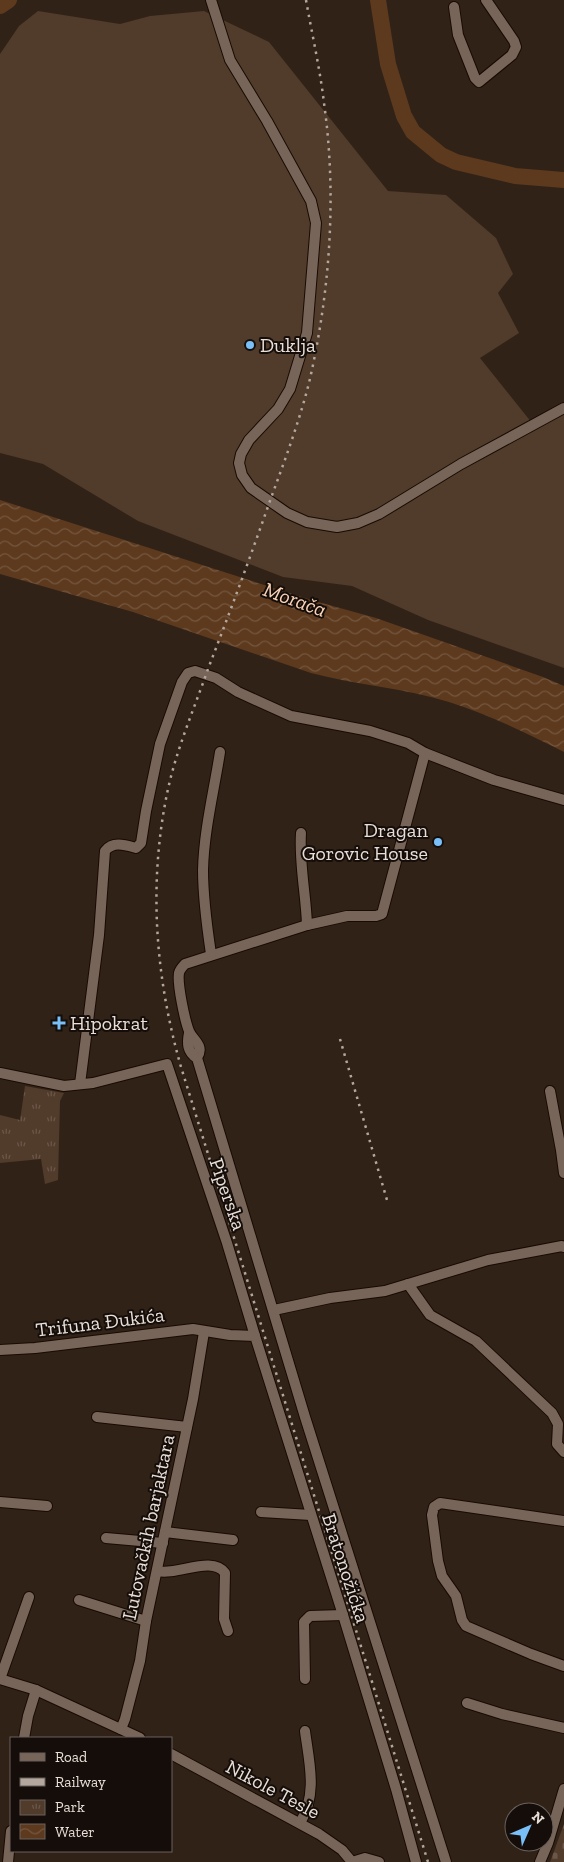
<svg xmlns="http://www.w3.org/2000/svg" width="564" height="1862" viewBox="0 0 564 1862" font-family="'Zilla Slab',serif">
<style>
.grass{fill:#513b2b}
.cemetery{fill:url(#cemetery-stones)}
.park{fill:url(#park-tufts)}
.water{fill:url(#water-waves)}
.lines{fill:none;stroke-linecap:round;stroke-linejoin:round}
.river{stroke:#5d3a1e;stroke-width:16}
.minor-casing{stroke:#180b03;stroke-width:12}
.minor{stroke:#776559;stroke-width:10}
.rail{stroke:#b3a79e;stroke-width:2.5;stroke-dasharray:2.5 5;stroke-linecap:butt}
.poi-dot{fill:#79bff8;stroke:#140d09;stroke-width:2}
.labels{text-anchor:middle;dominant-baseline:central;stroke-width:4;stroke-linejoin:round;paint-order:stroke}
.poi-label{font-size:20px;fill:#eadfd8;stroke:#140d09;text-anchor:start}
.street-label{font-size:20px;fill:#eadfd8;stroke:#140d09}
.water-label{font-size:21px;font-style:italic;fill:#fad3b8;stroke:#140d09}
</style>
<defs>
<pattern id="cemetery-stones" width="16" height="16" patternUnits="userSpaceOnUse" patternTransform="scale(1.25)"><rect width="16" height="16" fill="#513b2b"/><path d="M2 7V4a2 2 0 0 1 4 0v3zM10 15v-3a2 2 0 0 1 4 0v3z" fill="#6a5749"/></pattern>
<pattern id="park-tufts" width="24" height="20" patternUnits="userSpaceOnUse" patternTransform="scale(1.25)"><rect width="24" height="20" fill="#513b2b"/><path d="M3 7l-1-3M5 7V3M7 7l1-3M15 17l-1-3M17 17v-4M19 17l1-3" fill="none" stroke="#6a5749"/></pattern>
<pattern id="water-waves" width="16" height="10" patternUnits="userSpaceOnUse" patternTransform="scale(1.25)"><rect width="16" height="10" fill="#5d3a1e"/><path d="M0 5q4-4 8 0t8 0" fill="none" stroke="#74563e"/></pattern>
</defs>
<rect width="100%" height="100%" fill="#312217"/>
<polygon class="grass" points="38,11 120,24 150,16 204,11 269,42 388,191 446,195 496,238 513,274 498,293 519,333 480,358 536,428 564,412 564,668 428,620 352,586 283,577 138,521 43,464 0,453 0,54 19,26"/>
<polygon class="cemetery" points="564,1824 564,1862 550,1862"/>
<polygon class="park" points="25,1086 64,1093 60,1101 58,1180 45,1184 41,1159 0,1163 0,1115 20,1120"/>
<path class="water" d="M0,500L311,600L376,618L543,677L564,686V752C527,733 489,715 449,702C404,688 356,685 311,673L133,612L0,574Z"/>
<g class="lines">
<g class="river">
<polyline points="378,0 388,64 404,116 413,132 441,155 456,162 515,176 564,180"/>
<polyline points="0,6 9,0"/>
</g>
<defs>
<g id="minor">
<polyline points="211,0 230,60 267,121 311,201 316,223 307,333 290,389 278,409 249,440 241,454 239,463 242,475 251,488 287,513 307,522 337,527 358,523 379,514 461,464 564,408"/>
<polyline points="454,7 458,35 475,78 479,82 512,55 516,47 514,41 486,0"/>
<path d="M425,753L382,914L376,916H347L307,925L185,964C182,967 180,969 179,973C177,984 185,1021 189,1031C193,1041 205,1045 197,1058L305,1417L446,1862"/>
<path d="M301,833C299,864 306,894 307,925"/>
<path d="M211,954C207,927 203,898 203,870C204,830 214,791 220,752"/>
<path d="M189,1033C187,1043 187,1052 197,1058"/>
<polyline points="0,1073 64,1086 93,1083 167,1064 227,1243 255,1336"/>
<path d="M80,1084L99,935L105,851C113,841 125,845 136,848L141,843L146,811L160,744L182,682L188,673L195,671L216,678L238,692L291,716L370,731L408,743L425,753L494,780L564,800"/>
<polyline points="550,1091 561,1150 564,1173"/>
<polyline points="408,1284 430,1315 476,1341 552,1413 558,1424 557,1444 564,1452"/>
<polyline points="274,1310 330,1298 385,1291 488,1260 562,1246 564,1247"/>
<polyline points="0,1350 35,1348 193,1329 230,1335 255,1336 343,1615 396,1789 416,1862"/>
<polyline points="97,1417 187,1427"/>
<polyline points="0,1502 47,1506"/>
<polyline points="261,1512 311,1515"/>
<polyline points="564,1521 440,1503 434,1507 432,1515 438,1561 442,1576 456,1596 462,1620 466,1626 531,1654 564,1666"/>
<polyline points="165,1532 233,1540"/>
<polyline points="106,1538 163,1543"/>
<path d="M157,1571C177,1576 212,1555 225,1573L224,1619L228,1631"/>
<polyline points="79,1600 146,1621"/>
<polyline points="0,1679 36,1690 140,1738"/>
<polyline points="0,1679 29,1597"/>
<polyline points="305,1679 304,1622 310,1616 343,1615"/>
<polyline points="467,1703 502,1714 564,1728"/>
<polyline points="121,1729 125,1719 140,1661 146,1621 193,1399 204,1332"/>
<polyline points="24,1738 28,1716 36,1690"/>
<polyline points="171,1754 319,1834 342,1850 352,1862"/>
<path d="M300,1823C318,1794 309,1762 305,1731"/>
<polyline points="8,1862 11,1831"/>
<polyline points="352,1862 365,1858 379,1862"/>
<polyline points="540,1862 548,1843 564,1789"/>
</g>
</defs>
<use href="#minor" class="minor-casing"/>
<use href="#minor" class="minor"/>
<g class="rail">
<path d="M306,0C312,34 320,69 324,103C337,196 330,292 309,383C299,422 285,460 271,498C251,555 230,612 208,669C194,709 177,748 168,789C148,882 155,976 181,1067L428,1862"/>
<polyline points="340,1039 387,1200"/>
</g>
</g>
<g class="poi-dot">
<circle cx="250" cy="345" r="5"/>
<circle cx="438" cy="842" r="5"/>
<path d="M56.5 1015.5h5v5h5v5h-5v5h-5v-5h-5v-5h5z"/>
</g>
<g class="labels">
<g class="poi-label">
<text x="260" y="345">Duklja</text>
<text x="428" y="830" text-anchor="end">Dragan<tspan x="428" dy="23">Gorovic House</tspan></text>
<text x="70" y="1023">Hipokrat</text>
</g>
<g class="street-label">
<text transform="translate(228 1194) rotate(71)">Piperska</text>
<text transform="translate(100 1322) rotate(-7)">Trifuna Đukića</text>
<text transform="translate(148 1527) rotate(-78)">Lutovačkih barjaktara</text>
<text transform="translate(346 1568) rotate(72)">Bratonožićka</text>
<text transform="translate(273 1789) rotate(28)">Nikole Tesle</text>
</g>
<g class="water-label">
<text transform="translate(295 599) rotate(20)">Morača</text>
</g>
</g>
<rect x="10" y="1737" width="162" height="115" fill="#140d09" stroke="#6a615c"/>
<rect x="20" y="1753" width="25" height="8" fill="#776559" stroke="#6a615c"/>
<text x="55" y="1762" font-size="15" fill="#eadfd8">Road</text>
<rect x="20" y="1778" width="25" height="8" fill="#b3a79e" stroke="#6a615c"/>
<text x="55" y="1787" font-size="15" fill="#eadfd8">Railway</text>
<rect x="20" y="1800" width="25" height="15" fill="url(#park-tufts)" stroke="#6a615c"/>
<text x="55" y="1812" font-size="15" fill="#eadfd8">Park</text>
<rect x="20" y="1824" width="25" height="15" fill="url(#water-waves)" stroke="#6a615c"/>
<text x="55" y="1837" font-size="15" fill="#eadfd8">Water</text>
<g transform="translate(529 1827) rotate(45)"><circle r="24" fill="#140d09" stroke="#6a615c"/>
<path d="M0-4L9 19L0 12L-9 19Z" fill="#79bff8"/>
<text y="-8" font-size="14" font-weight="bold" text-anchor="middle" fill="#eadfd8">N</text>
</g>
</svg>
